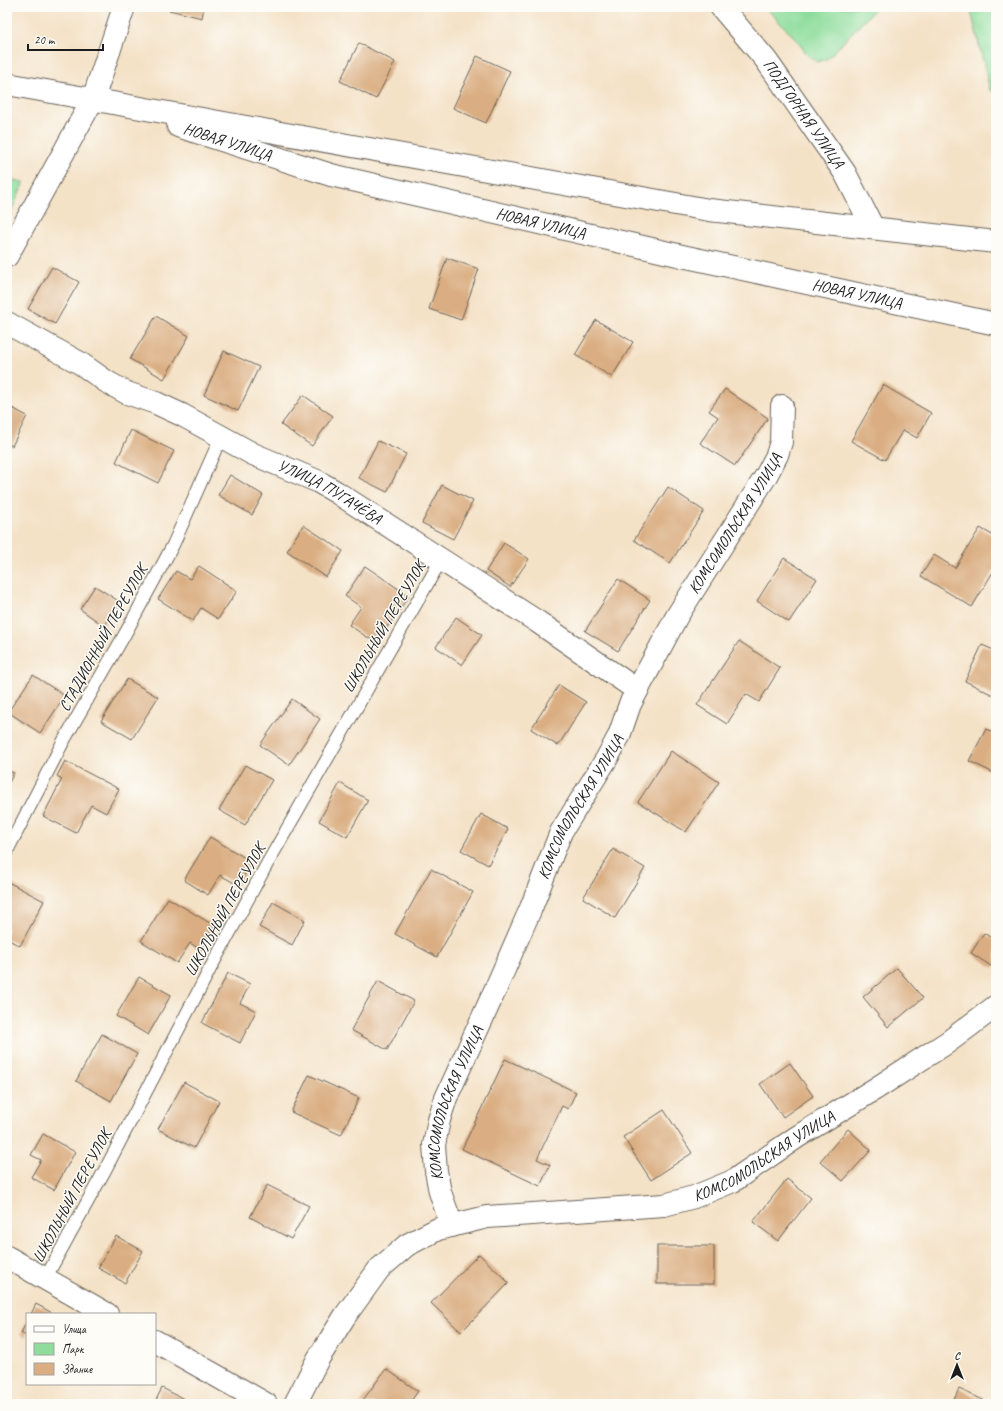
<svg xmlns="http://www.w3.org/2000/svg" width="1003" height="1411" viewBox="0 0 1003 1411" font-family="Caveat,sans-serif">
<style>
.green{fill:#8edd9c;stroke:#557c5c}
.building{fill:#daae82}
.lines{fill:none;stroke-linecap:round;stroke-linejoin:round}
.service-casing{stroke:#686158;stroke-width:14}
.minor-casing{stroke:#686158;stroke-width:24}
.secondary-casing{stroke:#686158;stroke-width:24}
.service{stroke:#fff;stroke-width:12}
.minor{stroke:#fff;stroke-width:22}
.secondary{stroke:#fff;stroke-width:22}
.labels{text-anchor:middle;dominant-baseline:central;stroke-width:3;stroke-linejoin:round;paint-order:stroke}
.street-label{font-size:16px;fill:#1c1c1c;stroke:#fdfcf7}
</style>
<rect width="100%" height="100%" fill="#fdfcf7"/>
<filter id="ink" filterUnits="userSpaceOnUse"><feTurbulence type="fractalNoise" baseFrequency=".025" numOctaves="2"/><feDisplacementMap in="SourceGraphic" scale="8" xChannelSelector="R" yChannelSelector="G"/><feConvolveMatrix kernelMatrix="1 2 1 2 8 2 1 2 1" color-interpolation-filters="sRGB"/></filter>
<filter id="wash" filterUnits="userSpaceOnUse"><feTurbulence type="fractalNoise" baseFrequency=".012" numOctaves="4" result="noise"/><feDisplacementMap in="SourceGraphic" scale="16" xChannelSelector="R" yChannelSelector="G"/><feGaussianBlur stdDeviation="0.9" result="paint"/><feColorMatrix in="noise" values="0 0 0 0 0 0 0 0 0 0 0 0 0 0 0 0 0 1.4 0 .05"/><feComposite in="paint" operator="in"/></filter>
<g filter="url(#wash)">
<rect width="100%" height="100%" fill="#f4e2c7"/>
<g class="green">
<polygon points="765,7 877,7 827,59 817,62 807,55 796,39"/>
<polygon points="969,7 996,7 996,93 990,90 972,15"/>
<polygon points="7,179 24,182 7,221"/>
</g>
<g id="blocks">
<g class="building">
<polygon points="166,7 204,7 202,18 165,9"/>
<polygon points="359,43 395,62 376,99 340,81"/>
<polygon points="477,56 510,71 486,123 453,108"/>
<polygon points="447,258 479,269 461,320 429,309"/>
<polygon points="52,267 79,282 55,324 28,309"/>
<polygon points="156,316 189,336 164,379 130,359"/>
<polygon points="596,320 633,342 612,377 575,355"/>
<polygon points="224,351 259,367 238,411 204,395"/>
<polygon points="883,385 931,413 917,438 903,430 885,460 851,441"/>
<polygon points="725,389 768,418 735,466 700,443 718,417 709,411"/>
<polygon points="303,395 333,416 312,446 281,425"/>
<polygon points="7,405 27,416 12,446 7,443"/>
<polygon points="131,430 174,451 158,483 116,462"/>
<polygon points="378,441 406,454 387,492 359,478"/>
<polygon points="230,475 263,495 252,515 218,495"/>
<polygon points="442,485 473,501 453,539 422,523"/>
<polygon points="668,487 704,511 670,563 634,540"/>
<polygon points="303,525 343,551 326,577 287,551"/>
<polygon points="980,528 996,537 996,567 972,607 921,576 934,555 955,568"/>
<polygon points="504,543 529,559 510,587 486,571"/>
<polygon points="784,558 817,579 789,622 757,601"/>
<polygon points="199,566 237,591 218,619 201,608 193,621 158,599 176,571 190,579"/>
<polygon points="365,566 409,596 376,643 349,625 361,607 345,596"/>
<polygon points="618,579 650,600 618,651 585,631"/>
<polygon points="95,586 120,602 104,626 80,609"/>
<polygon points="456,617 482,635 462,665 436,647"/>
<polygon points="739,641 780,668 759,702 746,694 727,724 697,705"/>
<polygon points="982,645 996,651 995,696 965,681"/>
<polygon points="33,675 65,696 40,733 8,712"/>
<polygon points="127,679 158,697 132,739 101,721"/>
<polygon points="559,685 586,702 558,746 531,729"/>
<polygon points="292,699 320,719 289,765 260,745"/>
<polygon points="986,729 996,734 996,774 969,761"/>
<polygon points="671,751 719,782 686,832 638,802"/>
<polygon points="65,761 119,789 106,813 91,805 76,833 43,816 62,779 57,776"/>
<polygon points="245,765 272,780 245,825 219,810"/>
<polygon points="7,770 14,773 7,786"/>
<polygon points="340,783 368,800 347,837 319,821"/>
<polygon points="481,814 508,829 488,865 461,850"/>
<polygon points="210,837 252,862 238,885 220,875 208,895 184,880"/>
<polygon points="613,849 645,868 615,918 583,898"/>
<polygon points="431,869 473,892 437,957 395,934"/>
<polygon points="10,883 44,901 20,946 7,939 7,888"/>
<polygon points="168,898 215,926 201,950 190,943 177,963 141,941"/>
<polygon points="273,902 305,920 292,945 259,927"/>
<polygon points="984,933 996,941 996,964 994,968 971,953"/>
<polygon points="897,968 923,998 888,1027 863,997"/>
<polygon points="228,973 250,984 240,1003 256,1011 240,1043 202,1023"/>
<polygon points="139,977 171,995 148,1035 116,1016"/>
<polygon points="378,981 414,1001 387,1050 351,1030"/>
<polygon points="102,1034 137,1054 111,1101 76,1081"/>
<polygon points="505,1059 576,1092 568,1109 562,1106 537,1159 550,1165 540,1186 462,1149"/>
<polygon points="790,1063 813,1096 783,1117 760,1084"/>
<polygon points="309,1075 359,1098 341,1135 291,1112"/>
<polygon points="184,1082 219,1101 194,1148 158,1129"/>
<polygon points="664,1110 692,1153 651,1180 623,1137"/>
<polygon points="848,1129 871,1150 843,1181 820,1161"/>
<polygon points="43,1134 75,1152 54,1190 31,1177 41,1160 31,1155"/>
<polygon points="787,1179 811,1198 778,1241 753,1222"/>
<polygon points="267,1185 309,1206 291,1239 250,1217"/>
<polygon points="116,1236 143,1251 125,1283 98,1268"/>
<rect x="657" y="1246" width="57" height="38"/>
<polygon points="479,1254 509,1283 461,1332 431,1303"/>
<polygon points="36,1304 54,1314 31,1314"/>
<polygon points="27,1321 27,1337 21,1333"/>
<polygon points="386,1369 418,1391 409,1404 360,1404"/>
<polygon points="162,1388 194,1404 154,1404"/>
<polygon points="959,1389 992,1404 952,1404"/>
</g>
</g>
</g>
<g filter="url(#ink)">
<use href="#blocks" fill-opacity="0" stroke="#686158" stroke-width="1"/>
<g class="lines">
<defs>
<g id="service">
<polyline points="7,851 63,742 125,634 158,573 173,545 221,437"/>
<polyline points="45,1279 105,1170 210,969 267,864 441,560"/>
</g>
<g id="minor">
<path id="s1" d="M721,7L766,60L845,173L873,228"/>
<polyline points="7,84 709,210 996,242"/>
<path id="s2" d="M178,126L331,175L682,256L996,324"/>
<polyline points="7,256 93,99 124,7"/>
<path id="s3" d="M7,323L80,363L107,382L127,393L156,403L182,415L253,454L317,481L336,492L538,622L637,690"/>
<path id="s4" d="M452,1226L440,1192L436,1171L434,1145L439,1120L446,1098L492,997L531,908L561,832L607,758L619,736L630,704L677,616L766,476L777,455L781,442L782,406"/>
<polyline points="7,1257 107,1314"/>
<polyline points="155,1341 266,1404"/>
</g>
<g id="secondary">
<path id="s5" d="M295,1404L318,1359L345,1316L379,1269L407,1245L438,1229L487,1217L664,1205L694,1197L733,1181L797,1137L875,1089L948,1042L996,1006"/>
</g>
</defs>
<use href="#service" class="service-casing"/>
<use href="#minor" class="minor-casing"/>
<use href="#secondary" class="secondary-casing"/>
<use href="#service" class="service"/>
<use href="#minor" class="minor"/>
<use href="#secondary" class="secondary"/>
</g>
</g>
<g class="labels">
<g class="street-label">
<text stroke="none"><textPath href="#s1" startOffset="135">ПОДГОРНАЯ УЛИЦА</textPath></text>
<text stroke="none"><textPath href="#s2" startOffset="52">НОВАЯ УЛИЦА</textPath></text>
<text stroke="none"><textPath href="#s2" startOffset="376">НОВАЯ УЛИЦА</textPath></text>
<text stroke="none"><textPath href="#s2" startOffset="700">НОВАЯ УЛИЦА</textPath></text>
<text stroke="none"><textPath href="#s3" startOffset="365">УЛИЦА ПУГАЧЁВА</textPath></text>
<text stroke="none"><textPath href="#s4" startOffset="777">КОМСОМОЛЬСКАЯ УЛИЦА</textPath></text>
<text transform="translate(384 627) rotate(-60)">ШКОЛЬНЫЙ ПЕРЕУЛОК</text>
<text transform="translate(103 638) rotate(-61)">СТАДИОННЫЙ ПЕРЕУЛОК</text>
<text stroke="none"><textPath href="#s4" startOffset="453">КОМСОМОЛЬСКАЯ УЛИЦА</textPath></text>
<text transform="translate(225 910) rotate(-61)">ШКОЛЬНЫЙ ПЕРЕУЛОК</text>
<text stroke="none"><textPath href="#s4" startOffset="129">КОМСОМОЛЬСКАЯ УЛИЦА</textPath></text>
<text stroke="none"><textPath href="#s5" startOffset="571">КОМСОМОЛЬСКАЯ УЛИЦА</textPath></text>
<text transform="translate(72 1196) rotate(-62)">ШКОЛЬНЫЙ ПЕРЕУЛОК</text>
</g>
</g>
<rect width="1003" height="1411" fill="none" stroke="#fdfcf7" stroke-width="24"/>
<rect x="26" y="1313" width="130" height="72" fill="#fdfcf7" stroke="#a3a29f"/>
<rect x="34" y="1326" width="20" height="6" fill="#ffffff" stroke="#a3a29f"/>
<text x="62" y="1333" font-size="12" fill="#1c1c1c">Улица</text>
<rect x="34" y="1343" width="20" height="12" fill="#8edd9c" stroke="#a3a29f"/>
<text x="62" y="1353" font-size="12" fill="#1c1c1c">Парк</text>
<rect x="34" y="1363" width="20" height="12" fill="#daae82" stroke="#a3a29f"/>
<text x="62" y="1373" font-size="12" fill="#1c1c1c">Здание</text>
<g transform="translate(957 1365)" stroke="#fdfcf7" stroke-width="3" paint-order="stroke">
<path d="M0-3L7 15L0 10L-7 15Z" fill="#1c1c1c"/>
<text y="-6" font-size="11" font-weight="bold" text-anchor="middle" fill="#1c1c1c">С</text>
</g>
<path d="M28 44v6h75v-6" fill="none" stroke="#1c1c1c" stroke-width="2"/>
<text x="34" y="44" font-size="12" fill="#1c1c1c" stroke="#fdfcf7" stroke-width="3" paint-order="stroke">20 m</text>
</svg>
